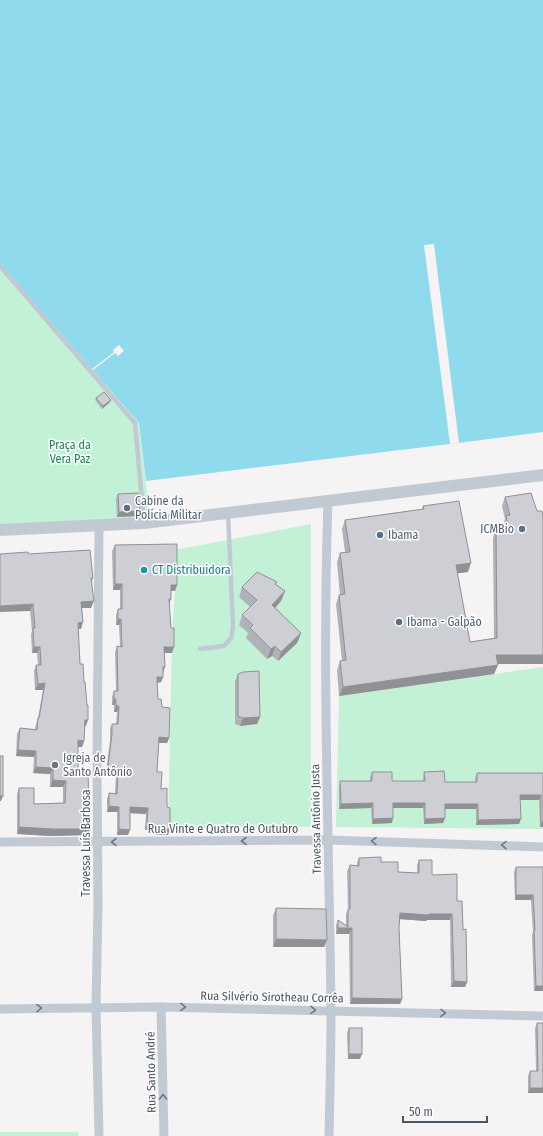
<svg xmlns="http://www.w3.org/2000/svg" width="543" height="1136" viewBox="0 0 543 1136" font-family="'Fira Sans Condensed',sans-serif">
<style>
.green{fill:#c3f1d5}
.water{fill:#90daee}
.pier{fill:#f5f3f3}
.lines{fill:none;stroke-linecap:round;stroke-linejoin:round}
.service{stroke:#c1cad2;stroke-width:4.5}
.minor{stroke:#c1cad2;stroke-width:9}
.tertiary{stroke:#c1cad2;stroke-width:12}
.wall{fill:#b0b2b7}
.shaded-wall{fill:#909195}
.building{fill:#cdcfd5;stroke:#909195}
.oneway{stroke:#6e7983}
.service-dot{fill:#5c6f8a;stroke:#fff;stroke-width:1.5}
.culture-dot{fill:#0f9aa8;stroke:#fff;stroke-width:1.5}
.worship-dot{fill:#6b7280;stroke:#fff;stroke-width:1.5}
.labels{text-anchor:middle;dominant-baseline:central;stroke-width:3;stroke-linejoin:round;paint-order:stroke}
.park-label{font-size:12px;fill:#17864f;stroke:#fff}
.service-label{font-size:12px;fill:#4e5e75;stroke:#fff;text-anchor:start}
.culture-label{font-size:12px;fill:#0d838f;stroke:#fff;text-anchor:start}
.worship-label{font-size:12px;fill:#5b616d;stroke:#fff;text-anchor:start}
.street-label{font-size:12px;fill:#4a5661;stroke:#fff}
</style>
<rect width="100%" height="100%" fill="#f5f3f3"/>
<g class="green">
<polygon points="0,264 139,423 150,519 0,526"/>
<polygon points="311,524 311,827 172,828 168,835 172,634 175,591 175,550"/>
<polygon points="543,667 543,829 336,827 339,696"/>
<rect x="0" y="1132" width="78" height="4"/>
</g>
<polygon class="water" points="0,0 543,0 543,432 450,444 146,481 139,423 0,264"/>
<g class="pier">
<polygon points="434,244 459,443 450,444 424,245"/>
<polygon points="119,345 124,351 118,356 115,353 93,370 92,369 114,352 113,350"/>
</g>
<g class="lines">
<g class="service">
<polyline points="0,266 135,423 144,523"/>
<polyline points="200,649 224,646 231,638 233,627 228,513"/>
</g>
<g class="minor">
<path d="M328,501C322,670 329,839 331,1008C331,1051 330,1094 329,1136"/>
<polyline points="99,525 97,768 98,905 96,1007 99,1136"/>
<polyline points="0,842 328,840 543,847"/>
<polyline points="161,1007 164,1136"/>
<polyline points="0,1009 161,1007 543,1016"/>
</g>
<polyline class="tertiary" points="0,530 144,523 543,475"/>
</g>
<g class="wall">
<polygon points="96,398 111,400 110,402 102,409 95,400"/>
<polygon points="118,494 139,516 117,517 116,499"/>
<polygon points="505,497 537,511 543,517 543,664 498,664 494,674 339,696 337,670 340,661 342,661 336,604 339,595 340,595 337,562 340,553 345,552 342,529 345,520 422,509 423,506 468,572 457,573 470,642 494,638 493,538 496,528 504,529 503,525 505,519 502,506"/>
<polygon points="115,545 177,585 175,591 171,591 169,604 172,653 165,653 163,677 161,682 157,683 158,699 162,707 169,738 167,743 159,743 157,772 161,789 167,807 168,835 156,835 156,830 145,830 146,814 130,813 128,835 117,835 117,812 107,812 107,799 109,793 115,793 116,774 106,773 110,740 110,729 112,724 116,724 117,712 114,712 114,705 112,705 112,697 114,691 116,691 115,652 117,646 120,647 119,625 116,625 116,615 118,609 120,609 120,590 113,590 112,551"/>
<polygon points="29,554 93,578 92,582 91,608 82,608 81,629 78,629 80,664 86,726 85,726 84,741 82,747 78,747 78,769 89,815 90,829 88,835 51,836 17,834 17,794 19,788 34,804 63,803 63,787 50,787 50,774 33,773 34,757 16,756 17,734 20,728 35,729 36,724 38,718 43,690 35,690 34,671 36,665 38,665 37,653 32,653 31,634 32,631 30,611"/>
<polygon points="277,582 276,585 285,591 281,601 275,608 301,633 297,643 278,661 272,656 267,659 246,638 248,633 239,625 242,615 250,607 239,597 242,587"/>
<polygon points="238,674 260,717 257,724 240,726 235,724 235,681"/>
<polygon points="372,772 392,781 423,781 423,777 424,772 445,782 475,782 475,778 477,773 543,773 543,827 540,827 539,800 520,800 519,824 476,825 476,809 445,809 445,818 443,823 424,824 423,808 393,808 392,823 372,824 371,808 339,809 339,786 340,781 370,781 370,777"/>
<polygon points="359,858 381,862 398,872 417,873 417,865 419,860 457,901 463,930 467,982 465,987 451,987 450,920 427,920 426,921 400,919 399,928 402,999 400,1004 350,1004 349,934 336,934 336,925 338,920 346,925 346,914 348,909 347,871 350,865 357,865 357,863"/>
<polygon points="516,867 543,867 543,991 534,991 532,935 533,932 531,900 515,900 514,872"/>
<polygon points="276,908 327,940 324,947 273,947 273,915"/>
<polygon points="537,1023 543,1023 543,1093 528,1093 528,1076 530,1071 536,1071 535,1028"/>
<polygon points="349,1028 360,1059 348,1059 347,1033"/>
</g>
<g class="shaded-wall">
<polygon points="111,400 110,402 102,409 103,406"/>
<polygon points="140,511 139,516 117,517 119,512"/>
<polygon points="471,563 468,572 453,574 456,565"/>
<polygon points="115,584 122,584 120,590 113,590"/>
<polygon points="171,585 177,585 175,591 169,591"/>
<polygon points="285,591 281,601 269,615 272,605"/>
<polygon points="169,599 171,599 169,604"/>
<polygon points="94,601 91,608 79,608 81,602"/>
<polygon points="33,604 30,611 0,612 0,606"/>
<polygon points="118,619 121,619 119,625 116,625"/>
<polygon points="83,622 81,629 76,629 78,623"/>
<polygon points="301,633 297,643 278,661 281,652"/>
<polygon points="275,646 272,656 267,659 271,649"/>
<polygon points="34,647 40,647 37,653 32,653"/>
<polygon points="164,647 174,647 172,653 162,653"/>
<polygon points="496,655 543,655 543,664 492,664"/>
<polygon points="498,665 494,674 339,696 343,687"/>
<polygon points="163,667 165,667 163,673"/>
<polygon points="157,677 163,677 161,682 155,683"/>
<polygon points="45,683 43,690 35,690 38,684"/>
<polygon points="114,699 116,699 114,705 112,705"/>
<polygon points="116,706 119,706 117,712 114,712"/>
<polygon points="260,717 257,724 240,726 243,718"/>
<polygon points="85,720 88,720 86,726 83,726"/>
<polygon points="159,737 169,738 167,743 157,743"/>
<polygon points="78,740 84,741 82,747 76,747"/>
<polygon points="18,750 36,751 34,757 16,756"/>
<polygon points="36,767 53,768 50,774 33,773"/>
<polygon points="108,767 118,768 116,774 106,773"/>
<polygon points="53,780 66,781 63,787 50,787"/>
<polygon points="520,795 541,795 539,800 518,800"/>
<polygon points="0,796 3,796 1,801 0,801"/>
<polygon points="373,803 371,808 339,809 341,804"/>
<polygon points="393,803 425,803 423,808 391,808"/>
<polygon points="445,804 478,804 476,809 443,809"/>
<polygon points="109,806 119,807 117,812 107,812"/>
<polygon points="130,807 148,808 146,814 128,813"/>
<polygon points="393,818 392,823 372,824 373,819"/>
<polygon points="445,818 443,823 424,824 425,819"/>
<polygon points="521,819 519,824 476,825 478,820"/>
<polygon points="541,822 543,822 543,827 540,827"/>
<polygon points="147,824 158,825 156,830 145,830"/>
<polygon points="19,827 90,829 88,835 51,836 17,834"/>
<polygon points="119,829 130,830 128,835 117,835"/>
<polygon points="158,829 170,829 168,835 156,835"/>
<polygon points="516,895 533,895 531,900 515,900"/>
<polygon points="400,913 452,914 450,920 427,920 426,921 398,919"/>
<polygon points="338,928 352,928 349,934 336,934"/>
<polygon points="276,939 327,940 324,947 273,947"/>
<polygon points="454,981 467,982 465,987 451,987"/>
<polygon points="536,986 543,986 543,991 534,991"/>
<polygon points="352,998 402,999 400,1004 350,1004"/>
<polygon points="349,1054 362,1054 360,1059 348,1059"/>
<polygon points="530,1088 543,1088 543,1093 528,1093"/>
</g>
<g class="building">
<polygon points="104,392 111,400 103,406 96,398"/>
<polygon points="138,493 140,511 119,512 118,494"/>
<polygon points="531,493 537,511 542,511 543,517 543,655 496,655 498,665 343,687 340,661 346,660 339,595 345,594 340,553 350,552 345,520 424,509 423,506 459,501 471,563 456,565 470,642 497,638 496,528 509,529 506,516 510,515 505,497"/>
<polygon points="177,544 177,585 171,585 171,599 169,599 171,628 174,628 174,647 164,647 165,667 163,667 163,677 157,677 157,681 158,699 161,699 162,707 170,708 169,738 159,737 157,772 162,772 161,789 167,788 167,807 170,808 170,829 158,829 158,825 147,824 148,808 130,807 130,830 119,829 119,807 109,806 109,793 117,794 118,768 108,767 112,734 112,724 118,724 119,706 116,706 116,699 114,699 114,691 118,691 117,646 122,647 121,619 118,619 118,609 122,609 122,584 115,584 115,545"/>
<polygon points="90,550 93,578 91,578 94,601 81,602 83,622 78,623 80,664 83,664 84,682 85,682 87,705 88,705 88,720 85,720 84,741 78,740 78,769 88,769 89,815 90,815 90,829 53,829 19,827 19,788 34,788 34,804 65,803 66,781 53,780 53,768 36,767 36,751 18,750 20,728 37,730 38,718 39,718 45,683 38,684 36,665 41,665 40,647 34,647 33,628 35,628 33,604 0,606 0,554 28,552 29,554"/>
<polygon points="257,572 277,582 275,584 285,591 272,605 301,633 281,652 275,646 271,649 250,628 253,625 242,615 257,600 242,587"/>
<polygon points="259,671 260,717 243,718 238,716 238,674 243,672"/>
<rect x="0" y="756" width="3" height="40"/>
<polygon points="444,771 445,782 477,782 477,773 543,773 543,822 541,822 541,795 520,795 521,819 478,820 478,804 445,804 445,818 425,819 425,803 393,803 393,818 373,819 373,803 341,804 340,781 372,781 372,772 392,772 392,781 425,781 424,772"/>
<polygon points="381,857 381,862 398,862 398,872 419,873 419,860 432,860 432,874 433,875 457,874 457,901 462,901 463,930 466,929 467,982 454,981 452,914 429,914 429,915 400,913 399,928 402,999 352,998 352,928 338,928 338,920 348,927 348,909 350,909 350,865 359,866 359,858"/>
<polygon points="516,867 543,867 543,986 536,986 534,930 535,930 533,895 516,895"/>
<polygon points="276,908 326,909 327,940 276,939"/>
<polygon points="537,1023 543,1023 543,1088 530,1088 530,1071 538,1071"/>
<rect x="349" y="1028" width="13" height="26"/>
</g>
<defs><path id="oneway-chevron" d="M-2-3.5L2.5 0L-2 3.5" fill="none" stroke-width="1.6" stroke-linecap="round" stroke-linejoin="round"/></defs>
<g class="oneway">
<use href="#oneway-chevron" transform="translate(244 841) rotate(180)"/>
<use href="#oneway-chevron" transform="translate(374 841) rotate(-179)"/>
<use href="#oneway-chevron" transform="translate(114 842) rotate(180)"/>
<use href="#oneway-chevron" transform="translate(504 845) rotate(-178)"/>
<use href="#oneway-chevron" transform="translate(183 1007) rotate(1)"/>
<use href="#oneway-chevron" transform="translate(39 1008) rotate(-1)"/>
<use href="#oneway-chevron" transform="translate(313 1010) rotate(1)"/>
<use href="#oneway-chevron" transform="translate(443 1013) rotate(2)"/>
<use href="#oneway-chevron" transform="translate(163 1097) rotate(-91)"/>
</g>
<g class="service-dot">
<circle cx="127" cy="508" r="4"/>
<circle cx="522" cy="529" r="4"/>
<circle cx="380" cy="535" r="4"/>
<circle cx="399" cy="622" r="4"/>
</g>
<circle class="culture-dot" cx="144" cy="570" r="4"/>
<circle class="worship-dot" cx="55" cy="765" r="4"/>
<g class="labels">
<g class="park-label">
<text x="70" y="445">Praça da<tspan x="70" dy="14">Vera Paz</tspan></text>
</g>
<g class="service-label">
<text x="135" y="501">Cabine da<tspan x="135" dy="14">Polícia Militar</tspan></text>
<text x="514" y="529" text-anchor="end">ICMBio</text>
<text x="388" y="535">Ibama</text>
<text x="407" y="622">Ibama - Galpão</text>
</g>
<g class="culture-label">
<text x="152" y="570">CT Distribuidora</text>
</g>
<g class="worship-label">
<text x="63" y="758">Igreja de<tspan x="63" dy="14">Santo Antônio</tspan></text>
</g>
<g class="street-label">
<text transform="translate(316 819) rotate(-91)">Travessa Antônio Justa</text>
<text x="223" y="829">Rua Vinte e Quatro de Outubro</text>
<text transform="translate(86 843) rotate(-90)">Travessa Luís Barbosa</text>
<text transform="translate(272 997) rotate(1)">Rua Silvério Sirotheau Corrêa</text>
<text transform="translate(151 1072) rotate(-91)">Rua Santo André</text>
</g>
</g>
<path d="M403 1116v6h84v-6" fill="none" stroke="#4a5661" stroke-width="2"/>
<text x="409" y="1116" font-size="12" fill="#4a5661" stroke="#ffffff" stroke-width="3" paint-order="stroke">50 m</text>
</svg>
